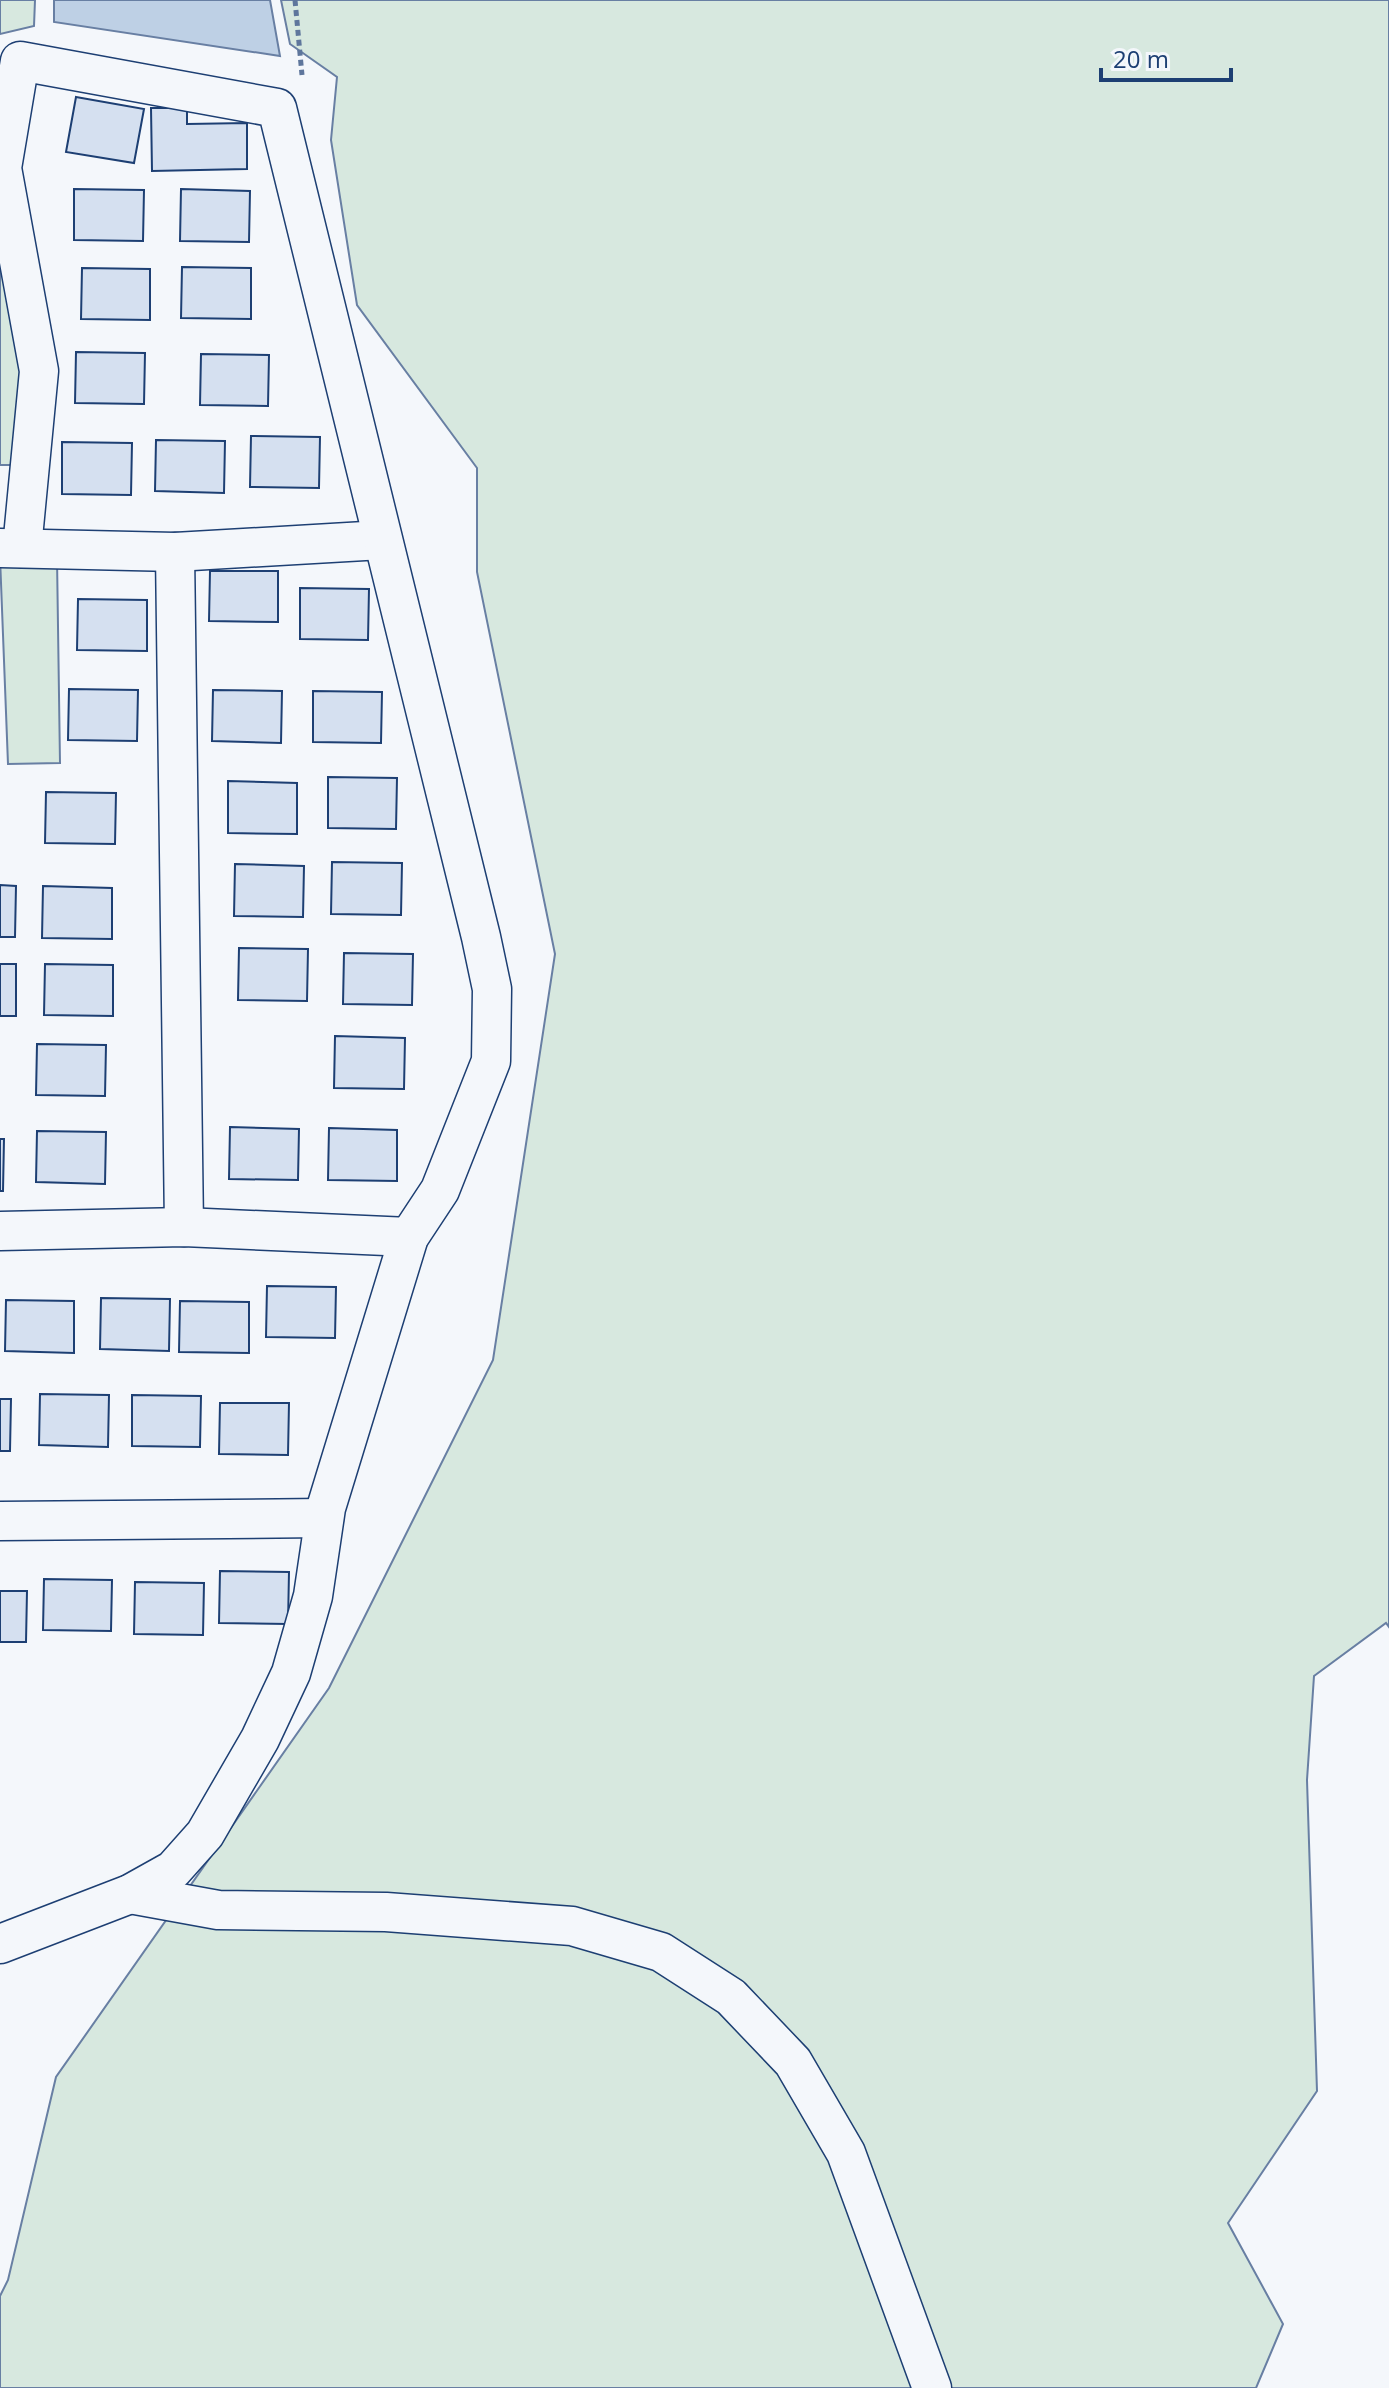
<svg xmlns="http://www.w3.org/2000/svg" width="1389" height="2388" viewBox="0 0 1389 2388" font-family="'Open Sans',sans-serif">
	<rect width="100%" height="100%" fill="#f4f7fb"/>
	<!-- green -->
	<g fill="#d7e8df" stroke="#687fa3" stroke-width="2">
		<polygon points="0,0 35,0 34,26 0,34"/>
		<polygon points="281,0 1389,0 1389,1627 1386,1623 1314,1676 1307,1780 1317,2091 1228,2223 1283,2324 1256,2388 0,2388 0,2296 8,2280 56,2077 329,1688 493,1360 555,954 477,572 477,468 357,305 331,140 337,77 290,44"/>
		<polygon points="0,262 26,378 12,465 0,465"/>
		<polygon points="0,557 57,558 60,763 8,764"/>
	</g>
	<!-- water -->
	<polygon fill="#bed0e5" stroke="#687fa3" stroke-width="2" points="54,0 270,0 280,56 54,22"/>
	<!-- building -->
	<g fill="#d5e0f0" stroke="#1d3f73" stroke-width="2">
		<polygon points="76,97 144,109 134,163 66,152"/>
		<polygon points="151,108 187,108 187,124 247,123 247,169 152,171"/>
		<polygon points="74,189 144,190 143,241 74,240"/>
		<polygon points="181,189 250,191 249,242 180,241"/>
		<polygon points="182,267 251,268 251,319 181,318"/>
		<polygon points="82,268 150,269 150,320 81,319"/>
		<polygon points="76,352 145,353 144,404 75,403"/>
		<polygon points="201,354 269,355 268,406 200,405"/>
		<polygon points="251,436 320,437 319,488 250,487"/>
		<polygon points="156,440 225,441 224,493 155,491"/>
		<polygon points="62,442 132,443 131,495 62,494"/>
		<polygon points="210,571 278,571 278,622 209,621"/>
		<polygon points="300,588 369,589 368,640 300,639"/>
		<polygon points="78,599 147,600 147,651 77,650"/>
		<polygon points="69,689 138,690 137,741 68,740"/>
		<polygon points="213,690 282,691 281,743 212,741"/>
		<polygon points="313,691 382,692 381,743 313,742"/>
		<polygon points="328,777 397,778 396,829 328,828"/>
		<polygon points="228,781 297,783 297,834 228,833"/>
		<polygon points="46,792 116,793 115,844 45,843"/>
		<polygon points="332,862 402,863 401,915 331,914"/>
		<polygon points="235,864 304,866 303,917 234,916"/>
		<polygon points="0,885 16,886 15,937 0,937"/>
		<polygon points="43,886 112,888 112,939 42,938"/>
		<polygon points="239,948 308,949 307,1001 238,1000"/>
		<polygon points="344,953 413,954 412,1005 343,1004"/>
		<rect x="0" y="964" width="16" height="52"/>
		<polygon points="45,964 113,965 113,1016 44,1015"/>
		<polygon points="335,1036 405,1038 404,1089 334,1088"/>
		<polygon points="37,1044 106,1045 105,1096 36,1095"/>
		<polygon points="230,1127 299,1129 298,1180 229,1179"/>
		<polygon points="329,1128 397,1130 397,1181 328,1180"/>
		<polygon points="37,1131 106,1132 105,1184 36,1182"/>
		<polygon points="0,1139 4,1139 3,1191 0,1191"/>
		<polygon points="267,1286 336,1287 335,1338 266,1337"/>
		<polygon points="101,1298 170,1299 169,1351 100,1349"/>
		<polygon points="6,1300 74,1301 74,1353 5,1351"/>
		<polygon points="180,1301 249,1302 249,1353 179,1352"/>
		<polygon points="40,1394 109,1395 108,1447 39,1445"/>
		<polygon points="132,1395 201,1396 200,1447 132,1446"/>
		<polygon points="0,1399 11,1399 10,1451 0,1451"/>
		<polygon points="220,1403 289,1403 288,1455 219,1454"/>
		<polygon points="220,1571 289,1572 288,1624 219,1623"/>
		<polygon points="44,1579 112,1580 111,1631 43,1630"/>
		<polygon points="135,1582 204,1583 203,1635 134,1634"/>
		<polygon points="0,1591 27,1591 26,1642 0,1642"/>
	</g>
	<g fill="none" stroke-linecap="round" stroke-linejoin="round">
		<defs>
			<g id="street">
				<polyline points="0,548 175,552 382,540"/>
				<polyline points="175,552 184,1227"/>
				<polyline points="0,1231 184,1227 409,1237"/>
				<polyline points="0,1521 324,1518"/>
				<polyline points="130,1894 218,1910 386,1912 572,1926 661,1952 731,1997 793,2062 846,2153 932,2388"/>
				<polyline points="0,1944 130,1894 173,1870 205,1834 260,1739 291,1673 313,1596 326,1508 409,1237 440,1190 491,1061 492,989 481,937 277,108 20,61 2,168 39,371 22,548"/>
			</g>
		</defs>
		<!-- street casing -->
		<use href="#street" stroke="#1d3f73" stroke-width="41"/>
		<!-- path -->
		<polyline stroke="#5e769c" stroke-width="5" stroke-dasharray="6 4" stroke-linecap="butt" points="295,0 302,75"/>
		<!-- street -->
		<use href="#street" stroke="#f4f7fb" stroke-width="38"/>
	</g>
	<!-- scale -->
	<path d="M1101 68v12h130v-12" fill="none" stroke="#1d3f73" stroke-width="4"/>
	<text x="1113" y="68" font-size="24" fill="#1d3f73" stroke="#f4f7fb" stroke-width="6" paint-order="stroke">20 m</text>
</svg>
